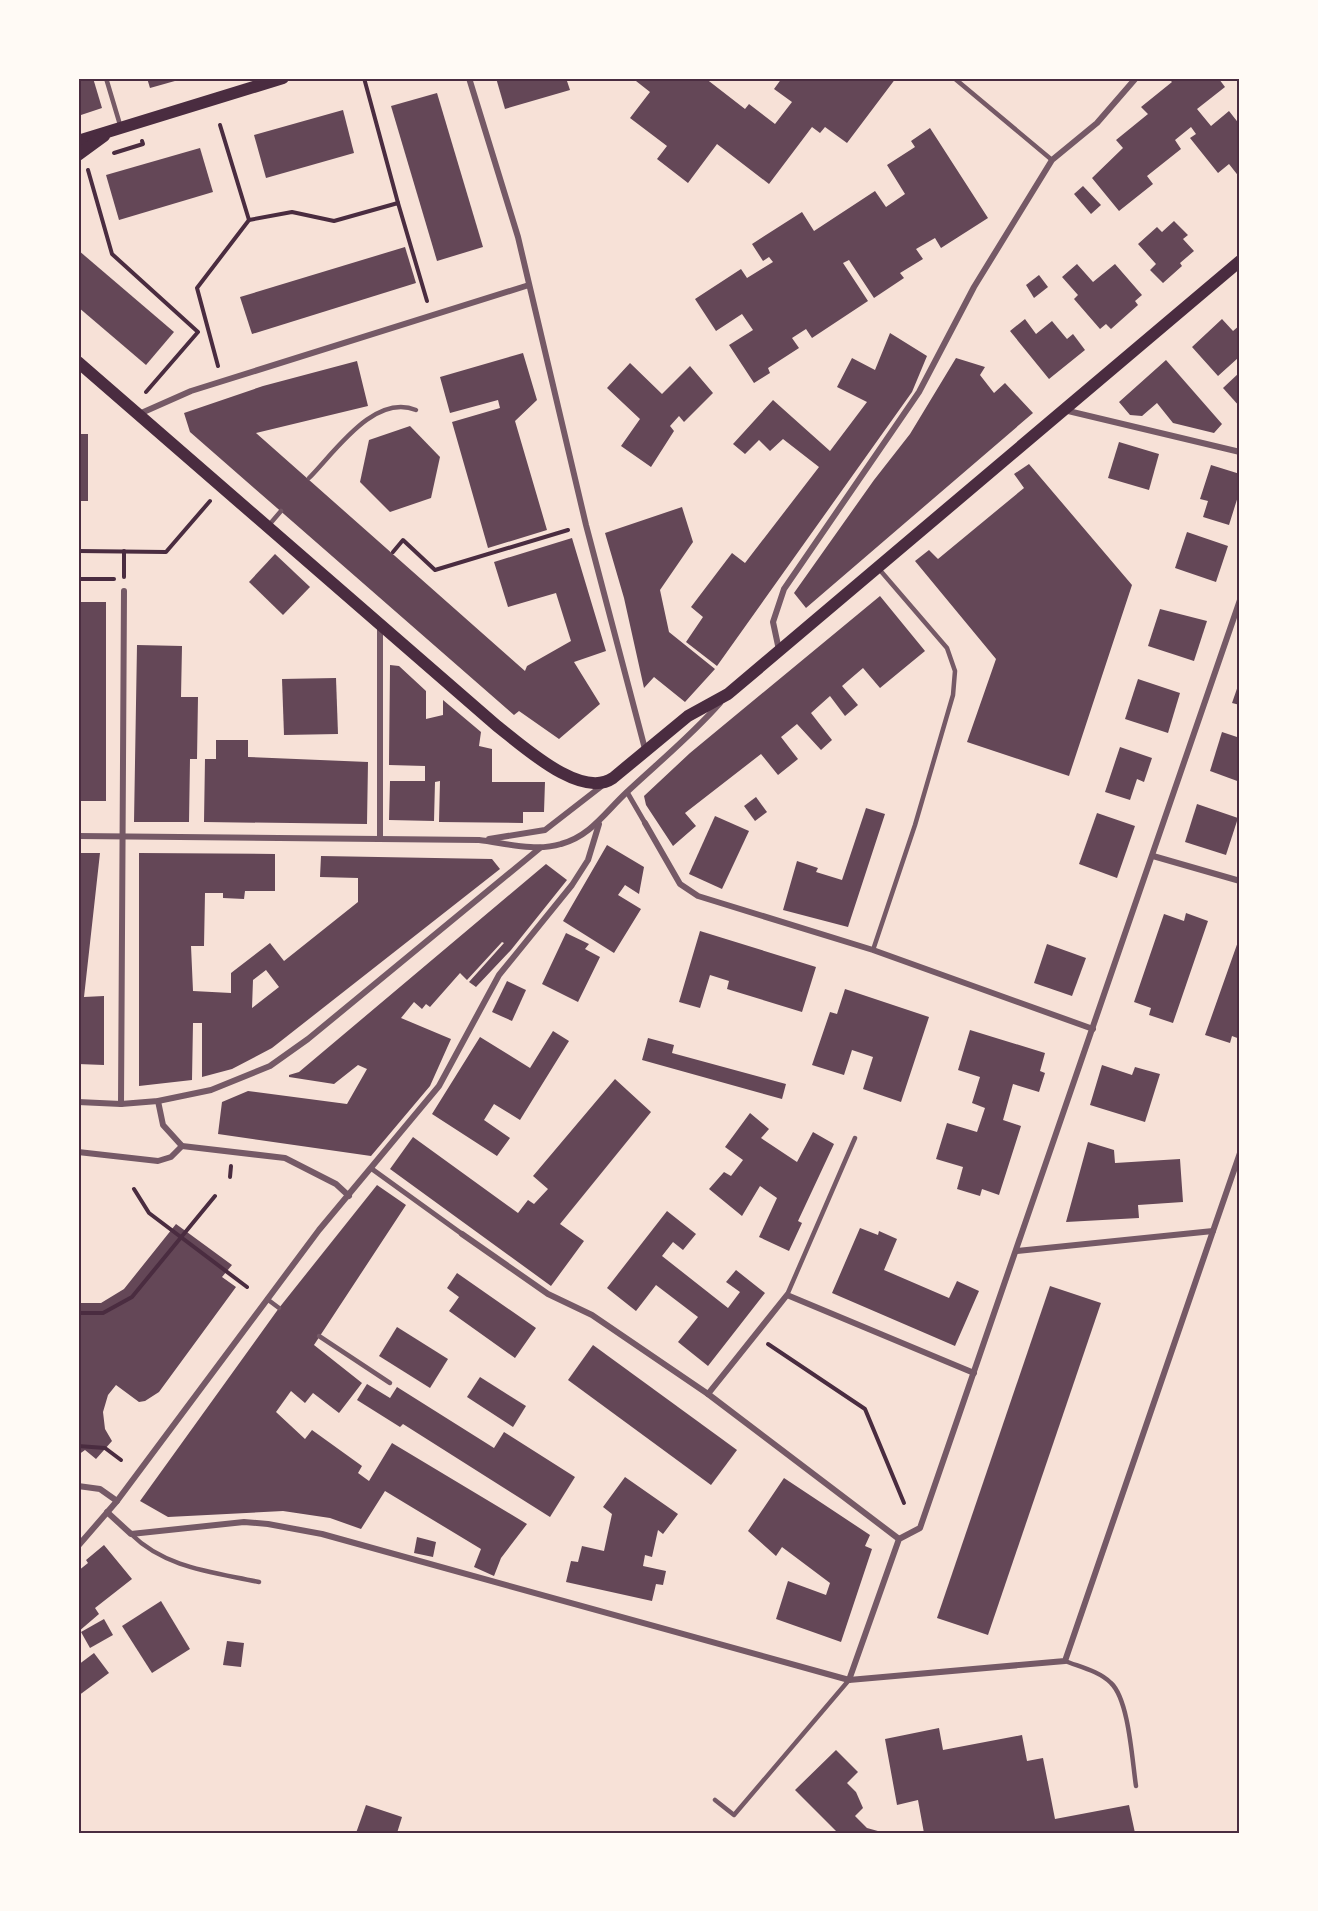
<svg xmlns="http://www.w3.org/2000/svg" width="1318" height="1911" viewBox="0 0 1318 1911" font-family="Signika,sans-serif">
	<rect width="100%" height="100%" fill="#f7e1d7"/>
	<!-- building -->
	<g fill="#644757" fill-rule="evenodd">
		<polygon points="78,78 93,78 102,108 78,116"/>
		<polygon points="147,78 182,78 182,79 150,88"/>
		<polygon points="496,78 566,78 570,90 505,109"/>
		<polygon points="638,78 705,78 745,109 749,104 775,124 792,102 774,89 782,78 896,78 847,143 825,127 820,133 812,127 769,184 717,144 688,183 657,159 667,146 630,118 650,92 636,81"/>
		<polygon points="1168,78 1221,78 1219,79 1225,87 1197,109 1211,126 1229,111 1240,125 1240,178 1229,164 1218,173 1190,138 1196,134 1191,127 1175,140 1181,149 1147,176 1153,184 1119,211 1092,178 1123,148 1116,140 1148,114 1141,107 1172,82"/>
		<polygon points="437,93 483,247 437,261 391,106"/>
		<polygon points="343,110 354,153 266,178 254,135"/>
		<polygon points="930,128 988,218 941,248 935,238 916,249 923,259 900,273 904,278 874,298 849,260 843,263 868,301 812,338 806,329 792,338 799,348 768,368 770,373 754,383 729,345 753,330 742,314 716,331 695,299 741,269 747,278 773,262 769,257 763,261 752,244 802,212 814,231 875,191 886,207 905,194 887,165 915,147 911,141"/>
		<polygon points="200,148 213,192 119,220 106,175"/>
		<polygon points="1083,186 1101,205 1091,214 1074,194"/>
		<polygon points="1174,221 1188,235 1183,239 1194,251 1180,263 1182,266 1163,283 1150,270 1156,264 1138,244 1157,227 1162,232"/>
		<polygon points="405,247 416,283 252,334 240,297"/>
		<polygon points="78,250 174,332 146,365 78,307"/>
		<polygon points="1077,264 1093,282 1115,264 1142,295 1135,301 1138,305 1111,329 1106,324 1100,329 1074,299 1078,295 1062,277"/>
		<polygon points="1039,275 1048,287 1034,298 1026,285"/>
		<polygon points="1025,319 1036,334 1052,321 1067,339 1073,334 1085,350 1049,379 1010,331"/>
		<polygon points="1222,319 1233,331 1240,325 1240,360 1238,358 1218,376 1192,347"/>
		<polygon points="890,333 927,356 912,392 717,666 686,642 703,617 691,607 732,553 745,563 819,467 783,439 770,451 759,440 745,454 733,444 773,400 830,451 867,402 837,387 852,358 875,370"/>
		<polygon points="523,353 537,400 515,421 547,530 488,548 452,422 500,408 498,400 450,413 440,377"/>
		<polygon points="956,358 985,367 980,375 994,393 1005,383 1033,413 806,608 794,593 874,480 910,434"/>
		<polygon points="1166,360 1222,424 1214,433 1173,423 1157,403 1142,416 1130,415 1119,402"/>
		<polygon points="357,361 368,406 256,433 525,671 527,666 571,641 556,593 508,607 494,562 572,538 606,651 574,662 600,704 559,739 519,711 514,715 190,432 184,413 263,386"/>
		<polygon points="630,363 662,394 690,366 713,393 684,422 679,416 670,426 674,431 651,467 621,446 640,419 607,388"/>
		<polygon points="1240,372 1240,407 1223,388"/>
		<polygon points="410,426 440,457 431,498 390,512 360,482 369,440"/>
		<rect x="78" y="434" width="10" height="67"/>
		<polygon points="1119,442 1159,454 1149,490 1108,478"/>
		<polygon points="1029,464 1132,585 1069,776 967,742 996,659 915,561 929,550 938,559 1024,488 1014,474"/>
		<polygon points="1211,465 1240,474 1240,490 1229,525 1203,517 1208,501 1200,499"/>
		<polygon points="682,507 693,542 660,590 669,632 715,669 685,702 654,677 644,688 624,598 605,533"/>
		<polygon points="1187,532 1228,546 1216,582 1175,568"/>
		<polygon points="275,554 310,587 283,615 249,582"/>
		<polygon points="880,596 925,651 880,688 863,668 842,686 858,705 845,716 830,696 811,713 832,740 821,750 797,724 781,737 798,759 778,775 761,754 685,813 696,826 673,846 646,805 644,796 690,753"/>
		<rect x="78" y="602" width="28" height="199"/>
		<polygon points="1160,609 1207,621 1194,661 1148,646"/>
		<polygon points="137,645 182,646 181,697 198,697 197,759 190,759 189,822 134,822"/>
		<polygon points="390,665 399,666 426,691 426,719 443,715 443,700 481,732 479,746 492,749 492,782 545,782 544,812 523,812 523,823 439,822 440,781 435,782 434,821 389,820 390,781 425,781 425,766 389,765"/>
		<polygon points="336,678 338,734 284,735 282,679"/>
		<polygon points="1138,679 1180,693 1168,733 1125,719"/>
		<polygon points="1240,680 1240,705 1232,703"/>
		<polygon points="1222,732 1240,738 1240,782 1210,771"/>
		<polygon points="216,740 248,740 248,757 368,762 367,824 204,822 205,759 216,759"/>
		<polygon points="1120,747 1152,758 1144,782 1137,779 1130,800 1105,792"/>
		<polygon points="756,797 767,812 755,821 744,806"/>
		<polygon points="1197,804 1238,818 1226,855 1185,842"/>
		<polygon points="866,808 885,814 848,927 783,910 797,861 818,868 816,872 842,880"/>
		<polygon points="1097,813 1135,826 1117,878 1079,864"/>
		<polygon points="715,816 749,831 722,889 689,874"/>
		<polygon points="607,845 644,867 639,894 625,885 618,895 641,909 614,953 563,921"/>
		<polygon points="78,853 100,853 84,997 104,996 104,1065 78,1064"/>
		<path d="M139,853L275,854V891H245L244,899L223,898V893H205L204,946H191L193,991L231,993V973L270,943L284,961L358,902V878L320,877L321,856L492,859L500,869L272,1048L232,1069L202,1077V1023H193L192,1080L139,1086ZM266,970L279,987L252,1008L253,980Z"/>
		<polygon points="546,864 567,880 511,950 476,987 469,982 504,943 502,942 467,980 460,973 430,1007 426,1004 422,1009 414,1002 401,1018 451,1039 430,1086 371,1156 218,1134 222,1102 248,1091 347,1104 367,1069 358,1065 334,1084 289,1077 289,1075 299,1072"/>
		<polygon points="1186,913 1208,921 1173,1023 1149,1015 1151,1008 1134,1002 1164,914 1184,921"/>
		<polygon points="700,931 816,967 802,1012 727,989 729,981 710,975 700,1008 679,1002"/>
		<polygon points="566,933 589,944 585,949 600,957 578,1002 542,984"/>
		<polygon points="1240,936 1240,1039 1232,1036 1230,1043 1205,1035"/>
		<polygon points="1047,944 1086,958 1072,996 1034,983"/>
		<polygon points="507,981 526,990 512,1021 492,1012"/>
		<polygon points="845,989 929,1017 901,1102 863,1089 873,1057 852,1050 844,1075 812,1065 830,1012 837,1014"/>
		<polygon points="970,1030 1045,1053 1040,1071 1045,1073 1039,1092 1013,1084 1003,1120 1021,1126 999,1195 982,1189 980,1196 957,1189 963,1167 936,1159 947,1123 977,1132 985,1108 972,1103 980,1077 958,1070"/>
		<polygon points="553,1031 569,1041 520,1120 494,1104 484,1120 510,1138 497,1156 432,1114 480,1037 530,1068"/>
		<polygon points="648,1038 674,1045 672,1053 786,1084 782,1099 642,1060"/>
		<polygon points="1102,1065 1132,1075 1135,1067 1160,1074 1145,1122 1090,1105"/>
		<polygon points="615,1079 651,1112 560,1224 584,1241 551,1286 390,1169 413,1137 518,1213 528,1200 534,1204 548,1189 533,1176"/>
		<polygon points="750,1113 769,1129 761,1138 797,1162 813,1132 834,1144 798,1221 802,1223 789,1251 759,1237 777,1198 760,1186 742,1216 709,1189 724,1172 731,1176 743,1160 725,1147"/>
		<polygon points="1088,1142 1114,1150 1115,1163 1180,1159 1183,1202 1138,1205 1139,1218 1066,1222"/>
		<polygon points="377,1185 406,1205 314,1345 362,1383 339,1413 313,1393 305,1403 291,1391 276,1412 305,1439 312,1430 362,1466 358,1473 369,1481 392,1443 527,1524 501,1558 494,1576 474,1567 481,1549 385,1491 361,1529 330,1518 283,1511 168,1517 140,1501 279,1308"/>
		<polygon points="667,1211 696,1234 683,1250 673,1242 662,1256 728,1308 740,1292 726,1282 736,1270 765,1293 708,1366 678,1342 698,1317 656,1285 636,1311 607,1288"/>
		<polygon points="176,1224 232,1265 222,1277 236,1287 159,1392 145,1401 139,1402 116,1385 108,1395 103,1412 105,1429 112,1441 96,1459 85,1450 78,1455 78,1303 101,1303 124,1289"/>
		<polygon points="860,1228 878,1235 879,1231 897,1239 884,1270 949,1298 957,1281 979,1291 955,1346 832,1293"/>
		<polygon points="457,1273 536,1328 515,1358 449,1311 459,1297 447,1288"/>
		<polygon points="1050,1286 1101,1303 988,1635 937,1618"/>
		<polygon points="397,1327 448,1359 430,1388 379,1356"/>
		<polygon points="593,1345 737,1450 711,1485 568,1380"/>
		<polygon points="480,1377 526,1406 513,1427 467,1397"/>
		<polygon points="367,1384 390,1398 397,1387 494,1448 504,1432 575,1477 550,1517 403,1424 400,1427 357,1400"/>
		<polygon points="625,1477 678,1514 663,1534 658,1530 652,1557 645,1555 643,1566 666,1571 663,1585 656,1584 652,1601 566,1582 571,1561 578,1562 582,1546 604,1551 612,1514 603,1507"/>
		<polygon points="784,1478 870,1535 865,1546 872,1549 841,1642 776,1619 788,1581 826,1595 830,1583 782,1547 776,1556 748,1531"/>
		<polygon points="417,1537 436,1542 433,1557 414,1553"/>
		<polygon points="104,1545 132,1579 95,1608 99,1614 78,1632 78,1571 88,1563 86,1560"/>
		<polygon points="161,1601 190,1649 152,1673 122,1626"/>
		<polygon points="104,1619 113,1635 90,1648 81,1632"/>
		<polygon points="227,1641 244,1643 241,1667 223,1665"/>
		<polygon points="94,1653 109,1673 78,1696 78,1665"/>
		<polygon points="939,1728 943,1750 1022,1735 1027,1761 1043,1758 1055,1819 1129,1805 1135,1833 924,1833 918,1800 897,1805 885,1739"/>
		<polygon points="836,1750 858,1772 847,1783 856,1792 863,1808 855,1816 867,1828 885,1833 838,1833 795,1790"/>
		<polygon points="366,1805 402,1817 397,1833 356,1833"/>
	</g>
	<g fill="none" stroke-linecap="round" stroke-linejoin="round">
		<!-- path -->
		<g stroke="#4a2c40" stroke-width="4">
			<polyline points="364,78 398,203"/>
			<polyline points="220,125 249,220"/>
			<polyline points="114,153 143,144 142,141"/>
			<polyline points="88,170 112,254 198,332 146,392"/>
			<polyline points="218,366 197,288 249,220 292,212 334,221 398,203 427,301"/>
			<polyline points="78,551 166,552 210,501"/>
			<polyline points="124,551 124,577"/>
			<polyline points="393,552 403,540 435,570 568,530"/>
			<polyline points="78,579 114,579"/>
			<polyline points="230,1177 231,1166"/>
			<polyline points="134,1189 149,1213 247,1287"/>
			<polyline points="78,1313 103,1313 132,1297 215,1196"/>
			<polyline points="768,1344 865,1409 904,1503"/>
			<polyline points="78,1446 105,1448 121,1460"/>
		</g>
		<!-- service -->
		<g stroke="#755966" stroke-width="4.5">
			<polyline points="106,78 121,128"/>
			<polyline points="954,78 1052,160"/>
			<path d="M309,478C335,452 374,393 416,410"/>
			<polyline points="269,525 281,511"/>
			<polyline points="873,950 915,825 953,695 955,671 947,648 879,569"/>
			<polyline points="787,1295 855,1138"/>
			<polyline points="267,1299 279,1308"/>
			<polyline points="319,1336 390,1383"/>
			<path d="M131,1534C165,1568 213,1572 259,1582"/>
			<path d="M1065,1661C1080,1667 1099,1671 1111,1683C1129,1700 1132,1760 1136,1786"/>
			<polyline points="715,1800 734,1815 849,1680"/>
		</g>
		<!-- pedestrian -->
		<g stroke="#755966" stroke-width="5">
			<polyline points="627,792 645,823"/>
			<polyline points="372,1169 462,1234"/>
		</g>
		<!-- minor -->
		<g stroke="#755966" stroke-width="6">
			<polyline points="297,78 332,78"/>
			<polyline points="469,78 518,237 586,525 645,749"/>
			<polyline points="1064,410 1240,452"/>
			<polyline points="139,414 191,391 529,285"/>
			<polyline points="380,626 380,838"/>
			<polyline points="779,650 773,622 784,589 919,392 974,287 1052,160 1097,123 1136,78"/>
			<polyline points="645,823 680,884 698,896 873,950 1093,1029"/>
			<path d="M78,836L479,840C505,843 535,852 561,844C591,836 606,811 628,791C659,762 692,735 720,703"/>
			<polyline points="489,839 545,830 603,785"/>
			<polyline points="1153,856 1240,881"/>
			<polyline points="158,1101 163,1125 182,1146 285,1158 336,1184 349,1196"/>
			<polyline points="78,1102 121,1104 158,1101 211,1090 270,1066 308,1039 540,848"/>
			<polyline points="121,1104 124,591"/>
			<polyline points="78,1152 158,1161 171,1157 182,1146"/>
			<polyline points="462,1234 548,1294 592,1315 708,1394"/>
			<polyline points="1017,1251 1213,1231 1240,1153"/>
			<polyline points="78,1486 100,1489 117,1501"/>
			<polyline points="107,1512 131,1534 244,1522 268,1524 322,1534 849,1680 1065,1661 1213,1231"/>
			<polyline points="899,1539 708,1394 787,1295 974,1373"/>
			<polyline points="78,1546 117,1501 319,1230 439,1086 499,975 572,885 588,860 599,824"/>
			<polyline points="849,1680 899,1539 920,1528 1240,600"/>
		</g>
		<!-- secondary -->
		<g stroke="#4a2c40" stroke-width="12">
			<polyline points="78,141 283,78"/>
			<polyline points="78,155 104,136"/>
			<path d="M78,362L497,726C523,746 581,800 613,778L688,716L728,694L1240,261"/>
		</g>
	</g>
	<!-- border -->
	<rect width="1318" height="1911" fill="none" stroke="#fffaf5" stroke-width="159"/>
	<rect x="80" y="80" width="1158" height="1752" fill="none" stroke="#4a2c40" stroke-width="2"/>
</svg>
